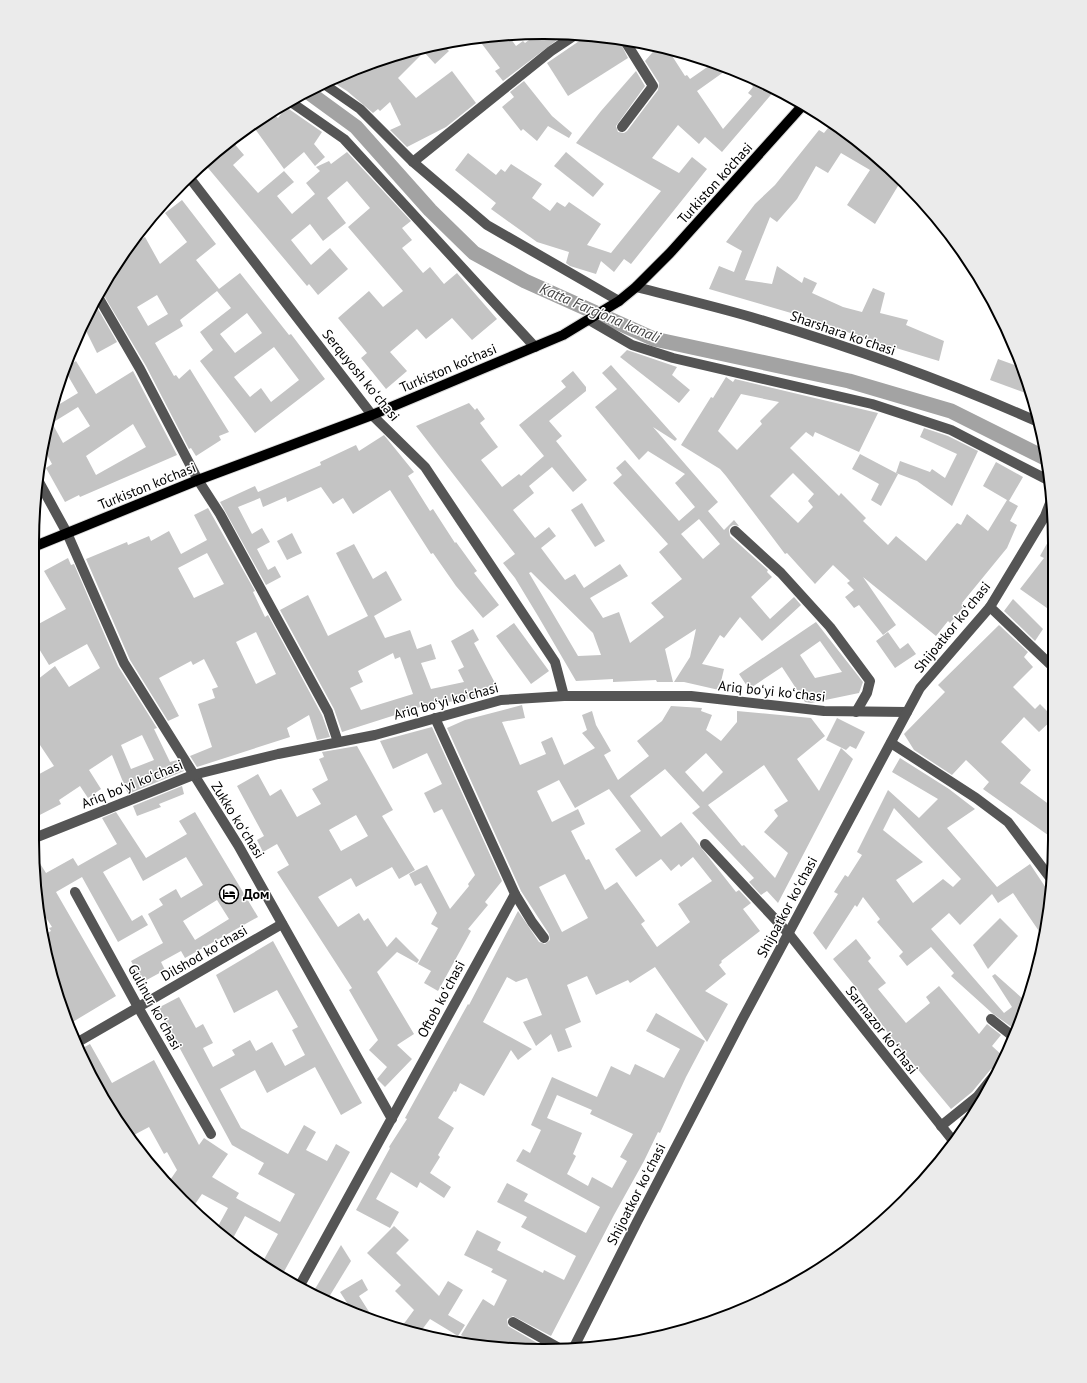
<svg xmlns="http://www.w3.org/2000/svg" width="1087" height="1383" viewBox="0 0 1087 1383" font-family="'PT Sans',sans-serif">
	<rect width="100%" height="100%" fill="#fff"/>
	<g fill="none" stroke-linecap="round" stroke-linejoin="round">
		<!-- canal -->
		<polyline stroke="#a3a3a3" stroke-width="15" points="308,92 356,127 430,210 474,253 525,281 654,339 849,381 951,411 1043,457"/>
	</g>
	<!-- building -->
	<g fill="#c4c4c4" fill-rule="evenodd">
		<polygon points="537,34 559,34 561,37 503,81 495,71 500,68 476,36 491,36 496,42 505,35 508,35 516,46 523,41 525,43"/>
		<polygon points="588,35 619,40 628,58 568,96 547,63"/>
		<polygon points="442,44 449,51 435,64 424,52 398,78 416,98 452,71 476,103 446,127 407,147 390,130 401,125 390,102 380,111 378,109 373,113 347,91 331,81 367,64 373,70 386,57"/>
		<polygon points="658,46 667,48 685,76 687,75 690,79 713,63 728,69 697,91 723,129 752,96 748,93 753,87 745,75 776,89 722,152 705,137 699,144 678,125 652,158 679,173 692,157 707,169 631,264 624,259 614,272 601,261 596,274 570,266 566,263 569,252 537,242 491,209 496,203 455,170 468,153 496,175 501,169 505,172 511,164 542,184 532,198 550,211 557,202 565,207 569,202 601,224 587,245 611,253 661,191 576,143 601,111 636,71 645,86 616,126 618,132 624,133 627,131 658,90 659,83 645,61"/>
		<polygon points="524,81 552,116 572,133 569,138 548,126 537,141 523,129 521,131 502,107 514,97 510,92"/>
		<polygon points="286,107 322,132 314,144 325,157 315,166 304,152 284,169 253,126 271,112 278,118"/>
		<polygon points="832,123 855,138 859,142 857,145 873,155 901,181 875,224 847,205 870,170 841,153 828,173 816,166 797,199 777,222 770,217 745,280 772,284 777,266 802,283 804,277 817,283 812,293 843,307 862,312 873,288 885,293 880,313 908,320 906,325 944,341 939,361 896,348 895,350 815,320 709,289 719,266 734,272 742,251 726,242 755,204 775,185 819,130 824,133"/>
		<polygon points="232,141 244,155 233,165 258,193 284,171 294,182 277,196 292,214 315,194 306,183 320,171 316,167 329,161 331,164 347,152 411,221 402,228 412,240 402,248 423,273 430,267 444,284 457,273 497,319 472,340 452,318 426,339 417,329 390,352 407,371 386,389 361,358 367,353 338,318 369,291 383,307 403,291 348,227 370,208 347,181 327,198 346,223 323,241 310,224 291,240 311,265 330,248 348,269 318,295 309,284 307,286 203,162"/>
		<polygon points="566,152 604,184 593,197 554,166"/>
		<path d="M182,200L216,244L196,260L219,289L240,273L289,335L291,334L325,379L255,433L200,361L213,350L200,332L231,308L217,291L180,320L183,326L155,343L174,376L176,375L179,379L190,369L229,432L219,436L221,440L196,456L191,448L189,449L146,366L100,289L128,247L145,237L160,264L187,242L165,213ZM157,295L168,314L148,326L137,307ZM247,313L262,333L235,353L220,334ZM274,347L299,380L271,402L261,388L250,397L234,377Z"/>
		<polygon points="94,302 117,342 97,353 84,327"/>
		<polygon points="627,350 677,367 672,375 690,390 679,403 620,357"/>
		<polygon points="998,359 1023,368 1028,379 1031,395 990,380"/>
		<path d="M76,361L96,394L133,371L177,455L80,497L79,495L65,502L46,468L52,464L45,451L53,408L78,393L64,369ZM78,407L90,426L63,443L52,423ZM133,424L146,447L96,475L86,456Z"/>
		<path d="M611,365L677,439L675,441L653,427L718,502L708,511L724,530L734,520L739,526L733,525L730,527L729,530L730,536L768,570L767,572L772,577L751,597L770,619L794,597L801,605L762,641L740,617L724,638L720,635L702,664L724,669L719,690L684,682H674L690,657L696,629L665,649L673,682H657L656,680L613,682V679L576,681L538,616L515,578L503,563L515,554L416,426L469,403L475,410L477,408L485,419L480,423L498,447L481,460L502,487L519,474L521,476L544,456L519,425L566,387L561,381L573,371L586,387V391L549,421L562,436L556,441L587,480L573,492L552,467L529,486L534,493L513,510L535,538L549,527L556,536L541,548L565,580L575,574L584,588L620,564L628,576L590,598L603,618L619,612L630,643L664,617L651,603L682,579L659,552L668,544L613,483L622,475L616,468L625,460L679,521L695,507L675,483L685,474L648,451L639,460L595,407L617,389L602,373ZM699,519L720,544L703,559L681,534ZM531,572L593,633L601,655L578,656L529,573Z"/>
		<path d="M726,377L733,382L735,379L878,413L859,452L815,432L813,437L806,432L790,448L839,496L841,493L866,518L863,521L888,545L896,536L926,561L957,523L961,525L967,514L988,531L1007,500L983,486L996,462L1023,477L1009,501L1018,506L1010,521L1017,525L1007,548L962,603L965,605L950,623L948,621L936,636L863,577L896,625L883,635L859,605L854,608L845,597L854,590L847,583L850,581L833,565L815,584L787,553L785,554L726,476L720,469L681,445L711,397L713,398ZM741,394L779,402L760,421L762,424L737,450L718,431ZM793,473L814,494L808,501L813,507L798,523L770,496Z"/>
		<polygon points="924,428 948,436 978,451 952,506 917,481 896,473 900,461 930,472 932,469 945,478 957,454 920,437"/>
		<polygon points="384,435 414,472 408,476 430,511 433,509 455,543 456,542 477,571 474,573 499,605 483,618 456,586 433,553 431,554 390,490 353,514 343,498 333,504 321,487 287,502 286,497 263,507 260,498 238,507 252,534 262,528 270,542 257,549 268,570 275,566 281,577 266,585 220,502 255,486 258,492 321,465 320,462 356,445 359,451"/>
		<polygon points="860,454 898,474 881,506 871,500 879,484 852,469"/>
		<polygon points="582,503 605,541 595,547 571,510"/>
		<path d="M208,508L255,591L253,592L265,617L268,615L322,715L330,737L317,740L309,715L287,728L290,737L197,767L190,756L212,747L198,704L215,698L212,689L218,687L204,659L193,665L191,661L159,678L179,716L168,721L130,660L86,559L127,542L128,545L149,536L151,541L169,531L181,554L207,540L194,515ZM207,553L224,584L194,598L178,568ZM256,632L276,674L256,684L236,642Z"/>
		<polygon points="1054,531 1054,613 1020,589 1044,558 1040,556"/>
		<polygon points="292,533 302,553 287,560 277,541"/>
		<path d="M354,544L373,579L386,571L402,600L374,616L385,638L410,630L417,649L431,644L436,659L421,663L431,689L464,682L458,670L464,667L451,641L473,629L479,640L474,643L496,685L472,698L436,704V702L342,732L334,709L280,610L308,595L328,636L368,616L336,553ZM393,653L395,659L400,657L413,694L361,710L350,688L363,682L358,671Z"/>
		<path d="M68,558L71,565L74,564L118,666L157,728L154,729L170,762L177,760L184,771L128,794L112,755L89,770L101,789L88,798L80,786L59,800L61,804L32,819V778L54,766L32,733V726L38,722L32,715L33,683L55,666L69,687L100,668L87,644L49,665L33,639V627L66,609L44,571ZM142,735L154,760L131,769L121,745Z"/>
		<polygon points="1013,599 1043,629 1035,641 1004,611"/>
		<path d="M816,622L863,682L859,693L811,703L805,702L782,667L749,689L739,674ZM820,641L842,672L815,678L800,655Z"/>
		<polygon points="514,623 549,671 531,684 496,636"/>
		<polygon points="999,625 1028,652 1024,657 1033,667 1013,687 1035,709 1040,704 1054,718 1039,732 1024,717 1001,742 1031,770 1020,783 1054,808 1049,816 1055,821 1055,840 983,789 989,782 966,760 952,775 914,750 904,734 945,692 938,685"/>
		<polygon points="888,632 900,649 908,643 916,654 895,668 876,641"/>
		<path d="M522,705L525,718L502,722L520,765L546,754L541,742L552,737L564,765L595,748L582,733L587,730L582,715L592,711L596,725L611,751L604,755L618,780L649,756L637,741L662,721L671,706L702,708L701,711L712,715L706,730L721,741L737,722V711L811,718L825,736L797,759L819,791L841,748L853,759L778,903L767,891L761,895L749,882L754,878L692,813L700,807L665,769L630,796L661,837L681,822L736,892L739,890L751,903L743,909L760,931L721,961L722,962L719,965L726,974L705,991L728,1004L707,1042L655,967L630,983L628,980L596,995L587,976L567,985L581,1022L565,1029L572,1047L558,1052L551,1034L536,1046L523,1022L542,1015L527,978L516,982L507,977L483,1022L532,1049L518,1060L511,1050L484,1096L460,1083L456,1092L454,1091L438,1118L454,1128L438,1155L440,1157L430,1173L451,1187L444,1198L420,1182L417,1188L391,1172L376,1199L399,1212L390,1228L356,1210L390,1148L389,1147L407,1119L405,1118L468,1004L469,1005L518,911L539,942L545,944L550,940L549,934L521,891L447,728L465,720ZM706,753L723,772L703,792L685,772ZM764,765L788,801L774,810L778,816L764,832L788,853L775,878L744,845L742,846L708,805ZM559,780L575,808L609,789L641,831L615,849L636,877L661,859L671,871L679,864L681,867L693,857L712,881L678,904L690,922L657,947L641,924L645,921L617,882L605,890L589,859L586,860L571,831L585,824L578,809L552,822L537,791ZM565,874L588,918L562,932L539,887Z"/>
		<polygon points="837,718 865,732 856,749 850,746 846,750 826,740"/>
		<polygon points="432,727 502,881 485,902 488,905 468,929 471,931 438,991 424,983 431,971 418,964 438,928 431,924 437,913 421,883 415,886 409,874 427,865 450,909 469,886 468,884 475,875 442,809 434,813 424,793 442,784 427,753 393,769 380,741"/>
		<path d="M357,746L393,810L382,816L415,870L399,879L392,867L356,887L351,878L318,897L338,927L359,913L364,921L368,918L387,947L396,937L419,960L417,963L397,952L377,972L414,1034L397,1045L412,1059L385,1087L377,1079L387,1067L369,1050L378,1040L349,990L352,988L277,872L289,865L277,844L263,852L257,840L264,836L237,786L258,774L270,796L281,789L297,817L321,804L312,789L328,780L319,759L324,757L322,752ZM356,815L368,836L341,851L329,830Z"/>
		<path d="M900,758L949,789L975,809L947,828L997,887L1030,864L1050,894L1045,940L1013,893L998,903L992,894L960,925L949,913L931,929L1004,1013L1012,1007L992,976L995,974L1023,999L1028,995L1017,1031L992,1013L951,976L954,973L931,947L907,966L899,956L903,952L877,922L880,919L863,897L857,907L855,905L826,950L813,933L838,894L834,892L845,875L848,877L862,855L857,852L888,790L919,818L938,799L892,772ZM894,808L961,879L953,887L943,879L913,903L896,880L923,862L883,830Z"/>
		<polygon points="182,786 184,794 159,804 161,807 137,816 133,806"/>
		<path d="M116,812L146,858L187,834L179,821L195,812L258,917L185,958L181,951L161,962L165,970L143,982L131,961L163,943L148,914L163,905L159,899L176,889L181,898L203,885L186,857L143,881L130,857L103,872L132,921L142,915L148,925L118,942L82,877L56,892L116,996L71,1023L49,972L45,934L51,931L49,928L52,927L41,910L34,854L46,873L73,858L78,866L117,844L102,818ZM217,900L229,919L195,940L183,921Z"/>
		<polygon points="1000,918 1018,936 988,969 973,945"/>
		<polygon points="856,939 871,958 868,961 886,983 878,989 906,1023 930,1003 926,997 939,986 979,1034 987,1024 1001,1035 992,1046 1004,1057 999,1067 991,1069 972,1092 951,1109 890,1036 858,990 833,959"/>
		<polygon points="273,941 362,1103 341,1115 315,1067 267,1093 255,1070 220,1089 241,1128 288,1154 304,1125 316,1132 306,1150 327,1161 336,1144 350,1152 281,1277 262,1263 278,1234 245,1216 232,1240 217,1228 228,1208 202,1194 193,1207 179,1197 168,1183 177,1170 167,1152 164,1154 149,1127 132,1136 101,1095 81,1049 90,1044 112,1083 154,1060 199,1145 204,1138 228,1154 212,1177 239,1193 236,1198 280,1222 295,1194 258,1174 264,1163 232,1145 158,1008 179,997 196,1028 203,1024 213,1043 203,1048 213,1067 235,1055 232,1050 250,1040 256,1051 272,1042 285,1066 305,1055 292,1030 298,1027 277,990 234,1013 216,975"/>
		<path d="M656,1013L705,1041L686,1077L660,1133L658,1132L644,1161L614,1215L551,1336L513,1316L507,1319L508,1326L544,1347L542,1351L471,1341L461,1335L483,1299L494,1306L507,1280L491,1272L493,1269L464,1255L477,1230L501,1242L497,1250L543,1273L544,1270L564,1280L576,1256L521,1227L527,1217L497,1202L507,1183L528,1194L524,1201L586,1233L600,1207L516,1161L523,1149L530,1153L541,1130L531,1125L552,1077L597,1097L611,1066L630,1075L635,1064L664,1078L680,1049L646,1031ZM557,1095L592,1110L590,1114L633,1134L620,1157L627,1161L612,1188L592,1177L588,1186L567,1174L576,1156L573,1154L582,1133L547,1118Z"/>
		<polygon points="980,1103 969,1124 966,1127 960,1119"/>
		<polygon points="394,1226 409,1240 396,1253 439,1296 448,1281 463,1290 448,1315 465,1325 458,1336 430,1319 418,1335 400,1329 414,1310 395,1291 401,1285 367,1253"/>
		<polygon points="341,1245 351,1261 329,1297 315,1289"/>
		<polygon points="362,1279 368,1290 359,1296 373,1318 351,1309 340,1292"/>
	</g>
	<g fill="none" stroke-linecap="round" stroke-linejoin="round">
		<defs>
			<polyline id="major" points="33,547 198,480 372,415 563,335 619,301 636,287 670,253 803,105"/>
		</defs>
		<!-- major casing -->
		<use href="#major" stroke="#dbdbdb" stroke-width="12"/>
		<!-- minor -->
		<g stroke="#555" stroke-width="10">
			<polyline points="578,33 551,51 413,162 487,225 619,301"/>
			<polyline points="324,84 360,109 413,162"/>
			<polyline points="288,100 344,139 535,347"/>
			<polyline points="622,127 653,86 625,41"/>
			<polyline points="189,177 372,415 425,467 555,662 564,696"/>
			<path d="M636,287C675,297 713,306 751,317C848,346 944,380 1036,421"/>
			<polyline points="97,295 140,369 198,480 220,514 328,712 338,742"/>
			<polyline points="589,320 632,345 673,358 872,404 951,430 1048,480"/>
			<polyline points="39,482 67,533 124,663 238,845 392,1119"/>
			<polyline points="735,531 781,573 830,627 870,681 867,693 856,712"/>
			<polyline points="990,607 1054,668"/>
			<polyline points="891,743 976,798 1008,822 1051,879"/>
			<polyline points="32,839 193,775 278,754 375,735 501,700 564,696 691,696 824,711 907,712"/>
			<polyline points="705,844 789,934 954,1142"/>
			<polyline points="75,892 138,1007 211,1134"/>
			<polyline points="515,894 532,922 544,938"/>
			<polyline points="991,1019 1015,1038"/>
			<polyline points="78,1042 282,924"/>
			<polyline points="941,1126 977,1097 996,1073"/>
			<polyline points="299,1287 515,894 435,718"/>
			<polyline points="513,1322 561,1349"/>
			<polyline points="574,1347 637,1222 743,1018 920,688 990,607 1045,516 1052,498"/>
		</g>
		<!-- major -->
		<use href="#major" stroke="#000" stroke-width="10"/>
	</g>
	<!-- icons -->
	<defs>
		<symbol id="hotel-ring" viewBox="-11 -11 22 22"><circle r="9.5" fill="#fff" stroke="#000" stroke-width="1.5"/><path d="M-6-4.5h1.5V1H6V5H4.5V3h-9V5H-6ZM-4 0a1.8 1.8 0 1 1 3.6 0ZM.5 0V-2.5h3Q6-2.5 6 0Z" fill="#000"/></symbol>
	</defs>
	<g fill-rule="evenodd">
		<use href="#hotel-ring" x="218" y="883" width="22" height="22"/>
	</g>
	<g text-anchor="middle" stroke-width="3" stroke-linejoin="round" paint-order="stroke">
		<!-- street labels -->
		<g font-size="14" fill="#000" stroke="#fff">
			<text transform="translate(715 183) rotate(-48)" y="5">Turkiston ko’chasi</text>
			<text transform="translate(843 333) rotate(19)" y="5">Sharshara koʻchasi</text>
			<text transform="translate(448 368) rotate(-23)" y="5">Turkiston ko’chasi</text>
			<text transform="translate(361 375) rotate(51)" y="5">Serquyosh koʻchasi</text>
			<text transform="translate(147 486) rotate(-22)" y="5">Turkiston ko’chasi</text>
			<text transform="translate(952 627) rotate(-51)" y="5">Shijoatkor koʻchasi</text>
			<text transform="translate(772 691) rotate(6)" y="5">Ariq boʻyi koʻchasi</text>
			<text transform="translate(446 701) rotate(-15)" y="5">Ariq boʻyi koʻchasi</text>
			<text transform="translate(132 784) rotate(-22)" y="5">Ariq boʻyi koʻchasi</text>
			<text transform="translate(238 820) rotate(58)" y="5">Zukko koʻchasi</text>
			<text transform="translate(787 907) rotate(-62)" y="5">Shijoatkor koʻchasi</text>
			<text transform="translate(204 953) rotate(-30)" y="5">Dilshod koʻchasi</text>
			<text transform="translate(441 999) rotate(-62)" y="5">Oftob koʻchasi</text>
			<text transform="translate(155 1007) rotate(61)" y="5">Gulinur koʻchasi</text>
			<text transform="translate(882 1030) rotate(52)" y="5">Sarmazor koʻchasi</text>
			<text transform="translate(636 1194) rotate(-63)" y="5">Shijoatkor koʻchasi</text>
		</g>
		<!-- poi labels -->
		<g font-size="14" font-weight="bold" fill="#000" stroke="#fff" text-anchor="start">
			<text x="243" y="899">Дом</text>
		</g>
		<!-- water labels -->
		<g font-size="15" font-style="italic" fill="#444" stroke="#fff">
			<text transform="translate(600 313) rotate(23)" y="5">Katta Farg'ona kanali</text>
		</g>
	</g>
	<!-- crop -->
	<path d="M0 0H1087V1383H0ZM543 39H544A504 504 0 0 1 1048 543V840A504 504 0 0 1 544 1344H543A504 504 0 0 1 39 840V543A504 504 0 0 1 543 39Z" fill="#ebebeb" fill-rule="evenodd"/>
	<path fill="none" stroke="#000" stroke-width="2" d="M543 39H544A504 504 0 0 1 1048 543V840A504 504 0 0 1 544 1344H543A504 504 0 0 1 39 840V543A504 504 0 0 1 543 39Z"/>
</svg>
